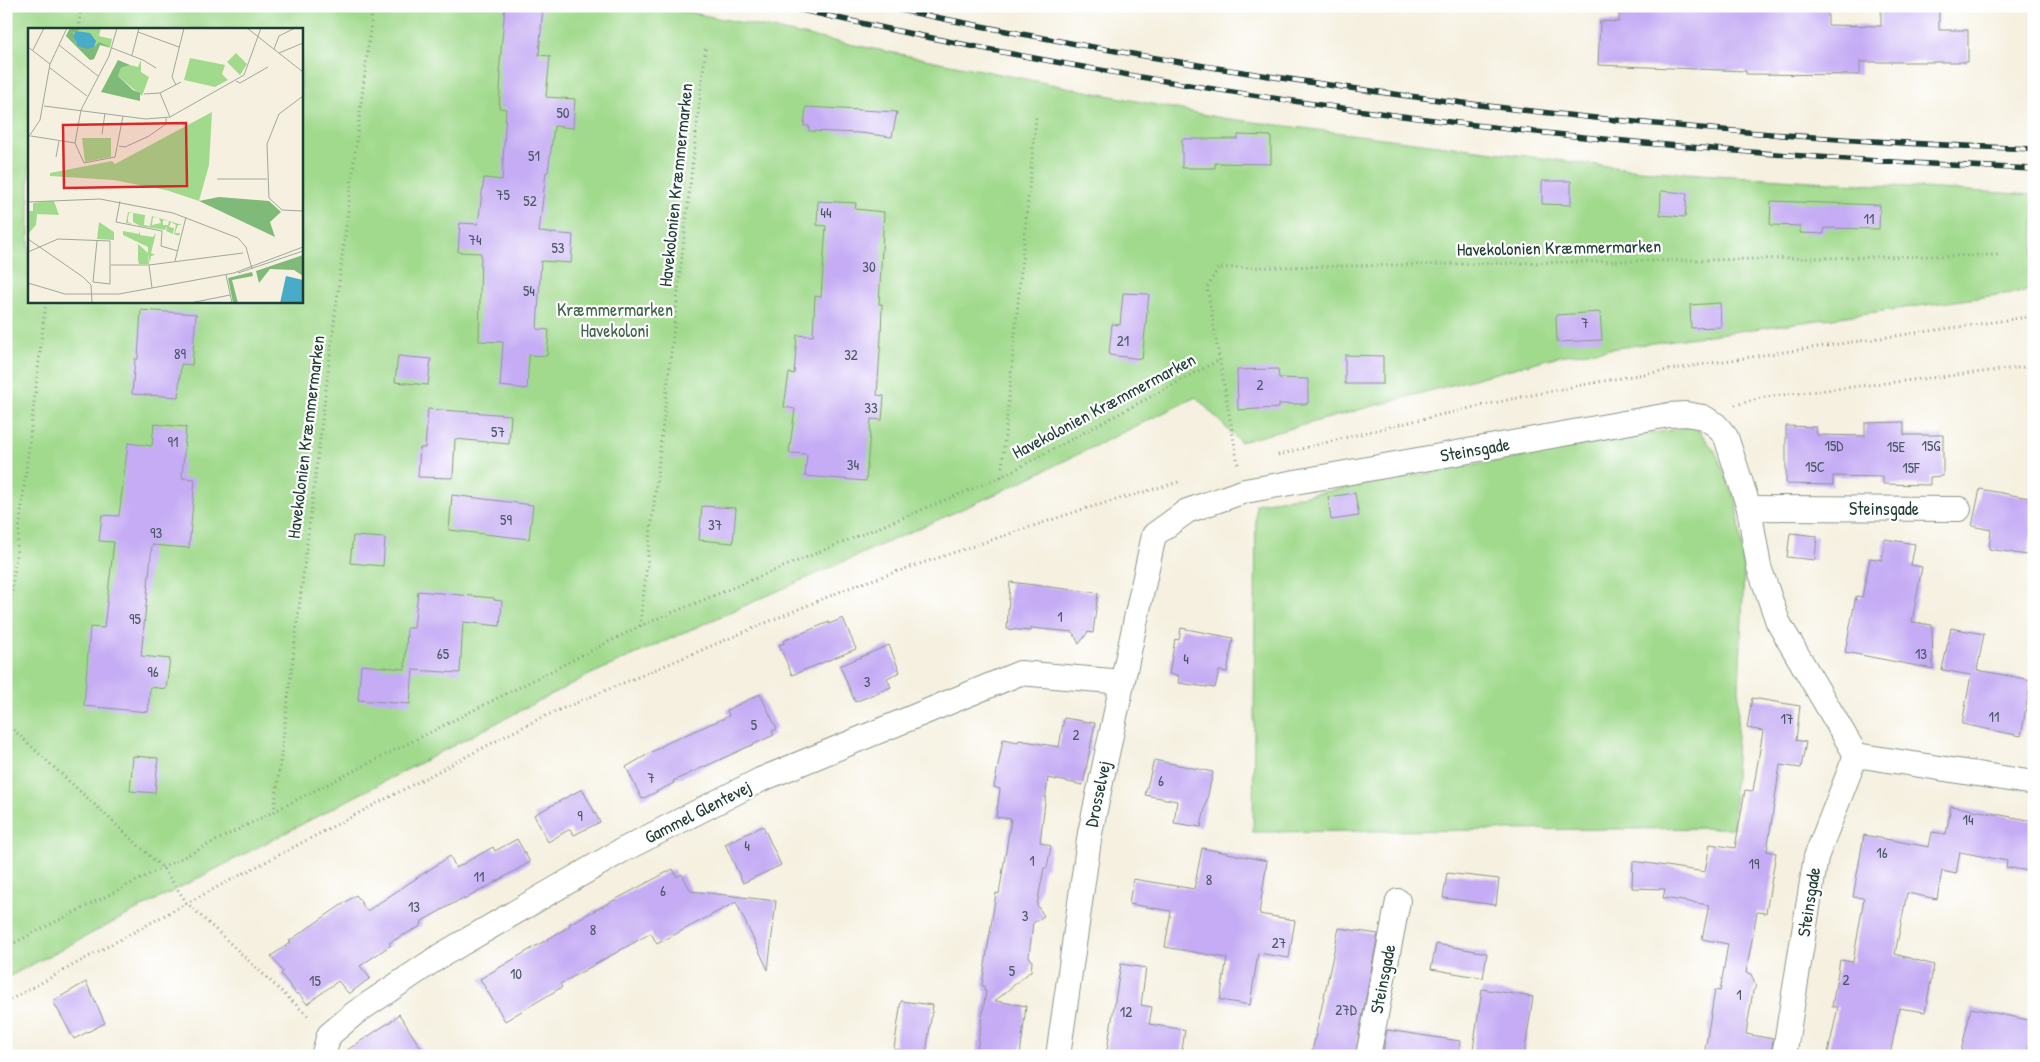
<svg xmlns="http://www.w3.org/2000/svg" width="2040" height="1062" viewBox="0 0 2040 1062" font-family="'Patrick Hand',sans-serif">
	<rect width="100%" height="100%" fill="#fff"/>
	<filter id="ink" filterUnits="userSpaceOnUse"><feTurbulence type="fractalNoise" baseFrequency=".02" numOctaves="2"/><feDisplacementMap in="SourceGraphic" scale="10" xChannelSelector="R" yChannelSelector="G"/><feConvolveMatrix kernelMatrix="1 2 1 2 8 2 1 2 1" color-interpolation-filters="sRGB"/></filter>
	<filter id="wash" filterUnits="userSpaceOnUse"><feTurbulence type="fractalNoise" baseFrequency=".0096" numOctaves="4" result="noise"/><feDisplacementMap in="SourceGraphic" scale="20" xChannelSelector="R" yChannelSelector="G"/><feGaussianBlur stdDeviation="1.12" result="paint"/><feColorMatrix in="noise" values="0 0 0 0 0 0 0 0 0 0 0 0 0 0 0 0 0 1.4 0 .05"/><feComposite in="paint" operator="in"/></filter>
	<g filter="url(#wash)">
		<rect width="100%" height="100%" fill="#f5f0df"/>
		<!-- green -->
		<g fill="#a1da8d" stroke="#608c60" fill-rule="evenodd">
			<path d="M6,6H657L1222,118L1637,170L2034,195V290L1559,356L1240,442L1196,397L998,493L589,675L6,978ZM29,29H301V301H29Z"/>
			<polygon points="1695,426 1715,451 1737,503 1744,571 1733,828 1253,832 1256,504"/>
		</g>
		<g id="blocks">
			<!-- building -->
			<g fill="#c5acf4">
				<polygon points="505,6 543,6 539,55 550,56 546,97 575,99 573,128 554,126 548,172 546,172 539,232 573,235 571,263 541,261 537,329 549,330 547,356 529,355 527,389 500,386 503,342 479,341 481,253 458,252 460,223 478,224 484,178 502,180 506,109 499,108 501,73 499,73"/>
				<polygon points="1619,6 1828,6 1828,25 1881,26 1881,6 1939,6 1939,30 1968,30 1968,62 1860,62 1860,75 1746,74 1746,71 1598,65 1600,21 1619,22"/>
				<polygon points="806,107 897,112 892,137 860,133 809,131 809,126 804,126"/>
				<polygon points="1238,135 1271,136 1271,164 1215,163 1215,168 1182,168 1182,139 1238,139"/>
				<polygon points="1542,181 1571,181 1571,205 1542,204"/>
				<polygon points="1661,191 1687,193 1685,217 1660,215"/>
				<polygon points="818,201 856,203 855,209 884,212 879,304 882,304 881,337 877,395 884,396 882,420 871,419 866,481 805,476 807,454 789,453 795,409 784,407 789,373 794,374 797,335 813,336 815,296 821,297 826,226 817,225"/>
				<polygon points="1771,201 1880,205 1879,229 1824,228 1824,234 1800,233 1800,226 1770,225"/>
				<polygon points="1123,293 1149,294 1142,359 1109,355 1112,324 1120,325"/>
				<polygon points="1720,303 1721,327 1691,328 1690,305"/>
				<polygon points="141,310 196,314 192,365 181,364 178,397 132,394 135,359 138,359"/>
				<polygon points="1600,312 1602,340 1557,342 1556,315"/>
				<polygon points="1345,355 1383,356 1383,384 1345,384"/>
				<polygon points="398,356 431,359 428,385 395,382"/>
				<polygon points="1278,369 1279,378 1308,379 1308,404 1279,404 1279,408 1238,410 1237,370"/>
				<polygon points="428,409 511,415 509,444 455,439 453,478 418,477 420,448 425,448"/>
				<polygon points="1904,422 1904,435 1943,435 1943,476 1930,477 1930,485 1883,484 1883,477 1833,476 1833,485 1786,484 1786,426 1816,427 1817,435 1865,436 1865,423"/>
				<polygon points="154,424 186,427 182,478 195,479 189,548 152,545 141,656 170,659 166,689 150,687 148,712 84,706 90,627 104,628 114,542 99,541 102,515 119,516 128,443 152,446"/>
				<polygon points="1980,489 2034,499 2034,524 2027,555 1989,549 1991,530 1972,526"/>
				<polygon points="1355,493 1359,516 1331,520 1328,497"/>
				<polygon points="452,495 533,505 529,539 449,530"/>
				<polygon points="702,506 736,508 733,543 699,540"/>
				<polygon points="1790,533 1817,536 1815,560 1787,557"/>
				<polygon points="353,536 385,538 383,566 350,563"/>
				<polygon points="1885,539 1915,544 1911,565 1922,567 1912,622 1932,625 1933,669 1845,652 1856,596 1862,597 1870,558 1882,560"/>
				<polygon points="1010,582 1098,593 1093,633 1088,632 1079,644 1073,632 1031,628 1031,631 1007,629"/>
				<polygon points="418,591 494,598 494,600 502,601 500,626 463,622 460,673 413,670 410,704 358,700 361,665 405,669 407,628 414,628"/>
				<polygon points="843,618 856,649 792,675 779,645 784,643 783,641 829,622 829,624"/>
				<polygon points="1181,628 1233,638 1227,672 1219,671 1215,688 1178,683 1179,676 1169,674 1175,639 1179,640"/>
				<polygon points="1951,628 1984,634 1977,670 2031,680 2021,736 1962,724 1971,675 1942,670"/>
				<polygon points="889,645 900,672 887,678 891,687 855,702 840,666"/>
				<polygon points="760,694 777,729 772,731 774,735 673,781 674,783 642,799 626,767 669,742 729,716 727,710"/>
				<polygon points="1752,698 1800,706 1796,740 1806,742 1801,768 1780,765 1767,851 1776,853 1766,913 1757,912 1746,973 1751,974 1756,987 1753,991 1746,1034 1773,1039 1771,1056 1704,1056 1715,990 1720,991 1728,944 1702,939 1709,905 1663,898 1665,889 1632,888 1633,861 1705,872 1710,844 1735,848 1745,790 1753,791 1763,731 1747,728"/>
				<polygon points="1064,718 1095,723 1083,785 1048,778 1040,842 1051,846 1047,868 1044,868 1037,905 1044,916 1033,923 1029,956 1032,961 1031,971 995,1001 1026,1006 1020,1056 976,1056 986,991 984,991 984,986 982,985 996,893 999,894 1011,819 996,817 1000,789 994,787 1003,739 1018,742 1019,740 1059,747"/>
				<polygon points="133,756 158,758 155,793 130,791"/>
				<polygon points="1154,760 1213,772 1201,827 1174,823 1177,801 1145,795"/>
				<polygon points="582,789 600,822 574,835 570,829 548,842 534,815"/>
				<polygon points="1951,806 2034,821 2034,872 2006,867 2007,861 1960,852 1956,874 1942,871 1937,899 1907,893 1895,954 1934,965 1925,1012 1899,1008 1890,1056 1842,1056 1828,1053 1838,1007 1832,1007 1840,960 1853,962 1864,898 1853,897 1864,835 1929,847 1932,832 1946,834"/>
				<polygon points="763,826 781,865 743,883 725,844"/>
				<polygon points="517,839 530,862 464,900 463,898 422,921 421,926 389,943 391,945 360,966 370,978 349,994 338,981 307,1004 298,993 297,995 281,974 283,972 271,956 291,942 289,941 356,895 367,911 450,856 456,868 493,847 495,851"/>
				<polygon points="1202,848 1267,861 1259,914 1295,920 1289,958 1258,953 1250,1005 1220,1000 1227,958 1165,947 1171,911 1129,904 1133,879 1194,889"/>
				<polygon points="673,869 677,877 682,874 691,891 776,901 768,970 736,902 657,944 651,933 560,984 562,987 505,1021 480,979 570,926 569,924"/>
				<polygon points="1447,873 1499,879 1496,905 1443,898"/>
				<polygon points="1339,928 1378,934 1355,1056 1311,1056"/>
				<polygon points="1436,944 1487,953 1483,978 1431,969"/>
				<polygon points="1121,964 1146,968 1141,1005 1152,1007 1149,1024 1185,1030 1181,1056 1106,1056"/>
				<polygon points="86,982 105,1023 74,1039 53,1001"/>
				<polygon points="1482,989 1533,997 1524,1056 1472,1056"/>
				<polygon points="901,1001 933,1005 926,1054 894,1049"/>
				<polygon points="1971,1008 2033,1021 2027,1056 1960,1056"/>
				<polygon points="399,1014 426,1056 338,1056 390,1022"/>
				<polygon points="1387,1030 1460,1041 1459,1056 1382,1056"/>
			</g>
		</g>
	</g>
	<g filter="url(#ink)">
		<use href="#blocks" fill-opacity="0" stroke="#8a968a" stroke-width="1"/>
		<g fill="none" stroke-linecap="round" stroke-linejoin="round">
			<defs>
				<g id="street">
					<polyline points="1749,508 1959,509"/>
					<polyline points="323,1056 329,1035 355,1013 440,956 619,852 760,780 1020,673 1111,681 1121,685"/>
					<polyline points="1058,1056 1090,833 1154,535 1187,511 1245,491 1669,415 1686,414 1703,417 1716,425 1726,437 1749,508 1759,567 1778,622 1856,755"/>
					<polyline points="1368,1056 1398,901"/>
					<polyline points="1784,1056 1816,857 1856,755 2034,783"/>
				</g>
			</defs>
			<!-- street casing -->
			<use href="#street" stroke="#8a968a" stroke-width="26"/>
			<!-- path -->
			<g stroke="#8a968a" stroke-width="3" stroke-dasharray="1 4" stroke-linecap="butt">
				<polyline points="79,29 81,6"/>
				<polyline points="1735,405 1765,397 2034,366"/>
				<path d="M1278,455C1380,428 1483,404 1587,384C1735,357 1885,338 2034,316"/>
				<polyline points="1238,464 1207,288 1218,268 1998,255"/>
				<polyline points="1001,477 1036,117"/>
				<polyline points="640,626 706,45"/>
				<polyline points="6,641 46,301"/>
				<polyline points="6,723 163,868 187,903 308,1016"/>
				<polyline points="274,812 373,6"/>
				<polyline points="6,947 640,626 1001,477 1219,360"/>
				<polyline points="6,1002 187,903 538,719 851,587 1084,509 1182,481"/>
			</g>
			<!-- street -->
			<use href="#street" stroke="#fff" stroke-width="24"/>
			<defs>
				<g id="rail">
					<path d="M784,6C1193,100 1614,152 2034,169"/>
					<path d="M881,6C1260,85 1647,135 2034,149"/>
				</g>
			</defs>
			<!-- rail casing -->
			<use href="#rail" stroke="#1f3d34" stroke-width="5.5"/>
			<!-- rail -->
			<use href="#rail" stroke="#fff" stroke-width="4" stroke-dasharray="11" stroke-linecap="butt"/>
		</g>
	</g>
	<g text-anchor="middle" stroke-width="4.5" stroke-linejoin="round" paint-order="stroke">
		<!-- number labels -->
		<g font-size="15" fill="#485964">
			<text x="563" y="118">50</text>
			<text x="534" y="161">51</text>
			<text x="503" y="200">75</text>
			<text x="530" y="206">52</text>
			<text x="826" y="218">44</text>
			<text x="1869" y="224">11</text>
			<text x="475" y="245">74</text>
			<text x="558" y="253">53</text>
			<text x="869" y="272">30</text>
			<text x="529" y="296">54</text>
			<text x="1585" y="328">7</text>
			<text x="1123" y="346">21</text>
			<text x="180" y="359">89</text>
			<text x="851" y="360">32</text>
			<text x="1260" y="390">2</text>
			<text x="871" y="413">33</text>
			<text x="498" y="437">57</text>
			<text x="173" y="447">91</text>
			<text x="1834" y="451">15D</text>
			<text x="1931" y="451">15G</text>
			<text x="1896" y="452">15E</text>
			<text x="853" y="470">34</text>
			<text x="1815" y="472">15C</text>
			<text x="1911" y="473">15F</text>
			<text x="506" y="525">59</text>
			<text x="715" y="530">37</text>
			<text x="156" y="538">93</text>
			<text x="1060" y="622">1</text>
			<text x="135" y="624">95</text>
			<text x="443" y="659">65</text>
			<text x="1921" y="659">13</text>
			<text x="1186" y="664">4</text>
			<text x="153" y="677">96</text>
			<text x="867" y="687">3</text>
			<text x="1994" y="722">11</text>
			<text x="1787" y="724">17</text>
			<text x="754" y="730">5</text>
			<text x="1076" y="740">2</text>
			<text x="651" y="783">7</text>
			<text x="1161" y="786">6</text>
			<text x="580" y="821">9</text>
			<text x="1968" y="825">14</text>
			<text x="747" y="851">4</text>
			<text x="1882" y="858">16</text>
			<text x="1032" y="866">1</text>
			<text x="1754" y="869">19</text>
			<text x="479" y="882">11</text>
			<text x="1209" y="885">8</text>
			<text x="663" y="896">6</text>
			<text x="414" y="912">13</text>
			<text x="1025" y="921">3</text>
			<text x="593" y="935">8</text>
			<text x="1279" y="948">27</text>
			<text x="1012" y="976">5</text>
			<text x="516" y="979">10</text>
			<text x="1846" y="985">2</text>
			<text x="315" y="986">15</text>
			<text x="1739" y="1000">1</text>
			<text x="1346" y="1015">27D</text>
			<text x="1126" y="1017">12</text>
		</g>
		<!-- street labels -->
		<g font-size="18" fill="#1f3d34" stroke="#fff">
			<text transform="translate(676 185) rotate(-84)" y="6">Havekolonien Kræmmermarken</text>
			<text transform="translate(1559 248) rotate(-1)" y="6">Havekolonien Kræmmermarken</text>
			<text transform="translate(1104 406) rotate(-28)" y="6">Havekolonien Kræmmermarken</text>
			<text transform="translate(306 437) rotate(-83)" y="6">Havekolonien Kræmmermarken</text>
			<text transform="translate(1475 450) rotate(-10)" y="6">Steinsgade</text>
			<text x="1884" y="515">Steinsgade</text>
			<text transform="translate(1098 794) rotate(-78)" y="6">Drosselvej</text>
			<text transform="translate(698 812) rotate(-27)" y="6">Gammel Glentevej</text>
			<text transform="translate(1809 902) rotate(-81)" y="6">Steinsgade</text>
			<text transform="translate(1383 979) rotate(-79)" y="6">Steinsgade</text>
		</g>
		<!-- park labels -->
		<g font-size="18" fill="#40644a" stroke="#fff">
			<text x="615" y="316">Kræmmermarken<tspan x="615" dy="21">Havekoloni</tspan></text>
		</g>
	</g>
	<!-- overview -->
	<g transform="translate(28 28)">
		<rect width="275" height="275" fill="#f5f0df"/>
		<path d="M42,0H73L71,8L84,11L82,20L72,17L66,31L62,32L38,8ZM208,25L219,36L212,47L199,34ZM162,30L197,37L194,46L200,52L187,59L156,52ZM113,32V44L121,49L114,68L90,48L93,40L102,37L110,39ZM184,84L181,137L171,173L138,162L85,152L22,148V145L84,133L87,136ZM54,110H83V129L57,134ZM22,173H26L31,187L9,186L8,197L0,206V183H5V175ZM100,184L117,187L116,197L122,198L124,188L130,190L125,189L124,197L133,195L131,190L141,193L135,192V197H140L141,193L154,197H150L147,205H152L151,208L146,206L148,197L143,194L141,199L146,200L145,206L138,203L139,198L137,202L112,198L105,194V185H101L100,190V194L105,196L98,195ZM71,194L86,204V212L69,211ZM112,202V207L125,209L128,205L123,225L127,227L123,228L122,235L120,225L121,236H111L110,232V216L120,225V219L95,207V203L111,206Z" fill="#a1da8d"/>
		<path d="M42,0H55L45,5L48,16L66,19L71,14L82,19L72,17L66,31L62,32L38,8ZM90,32L102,37L93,40L90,48L105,62L112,65V73L73,64ZM191,169L241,173L253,184L242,194L247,209L171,173ZM275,227V248L266,242L242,241L231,255L228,243ZM224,244L225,248L204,252L210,275H205L200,250Z" fill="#80ba78"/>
		<path d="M48,3L62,5L68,13L66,19L59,21L50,18L45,8ZM258,248L275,252V275H252Z" fill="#48abc7"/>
		<path fill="none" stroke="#9fa89b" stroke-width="1" d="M219,0L275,44M110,4L151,19M31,17L70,48M0,19L22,36M84,20L115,32L128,40M246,21L251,8L267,0M5,22L16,0M251,25L275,15M104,27L111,0M22,40L59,68M208,53L212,55L240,39M148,57L144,49L156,0M132,65L142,89M116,66L132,65L153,54M275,68L251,86L239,116L241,170L254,182L275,183M16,78L118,91L142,89L216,47L233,0M74,106L77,85M3,108L47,115L53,82L81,28L89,0M0,110L12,92L22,36L39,0M47,115L56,135L87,129L95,88M91,118L97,119L121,108L138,96V90M28,129L31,113M189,151H239M92,173L88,194L134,203L133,218L150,223M0,174L72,171L145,185L210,210L218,219L224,241M0,211L55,249L63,257L64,275M0,224L30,211L82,213V256L65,254M147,233L158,189M83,237H121L215,225M121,237L124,260M210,245L275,223M198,247L204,275M65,254L69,213M0,255L37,266H91L206,245L275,219M162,275L202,267"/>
		<path fill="#d62828" fill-opacity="0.15" stroke="#d62828" stroke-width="2.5" d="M158,95L159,158L36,160L35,97Z"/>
		<rect width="275" height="275" fill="none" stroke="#1f3d34" stroke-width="2.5"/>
	</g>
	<!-- margin -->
	<rect width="2040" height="1062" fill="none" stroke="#fff" stroke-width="25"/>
</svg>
